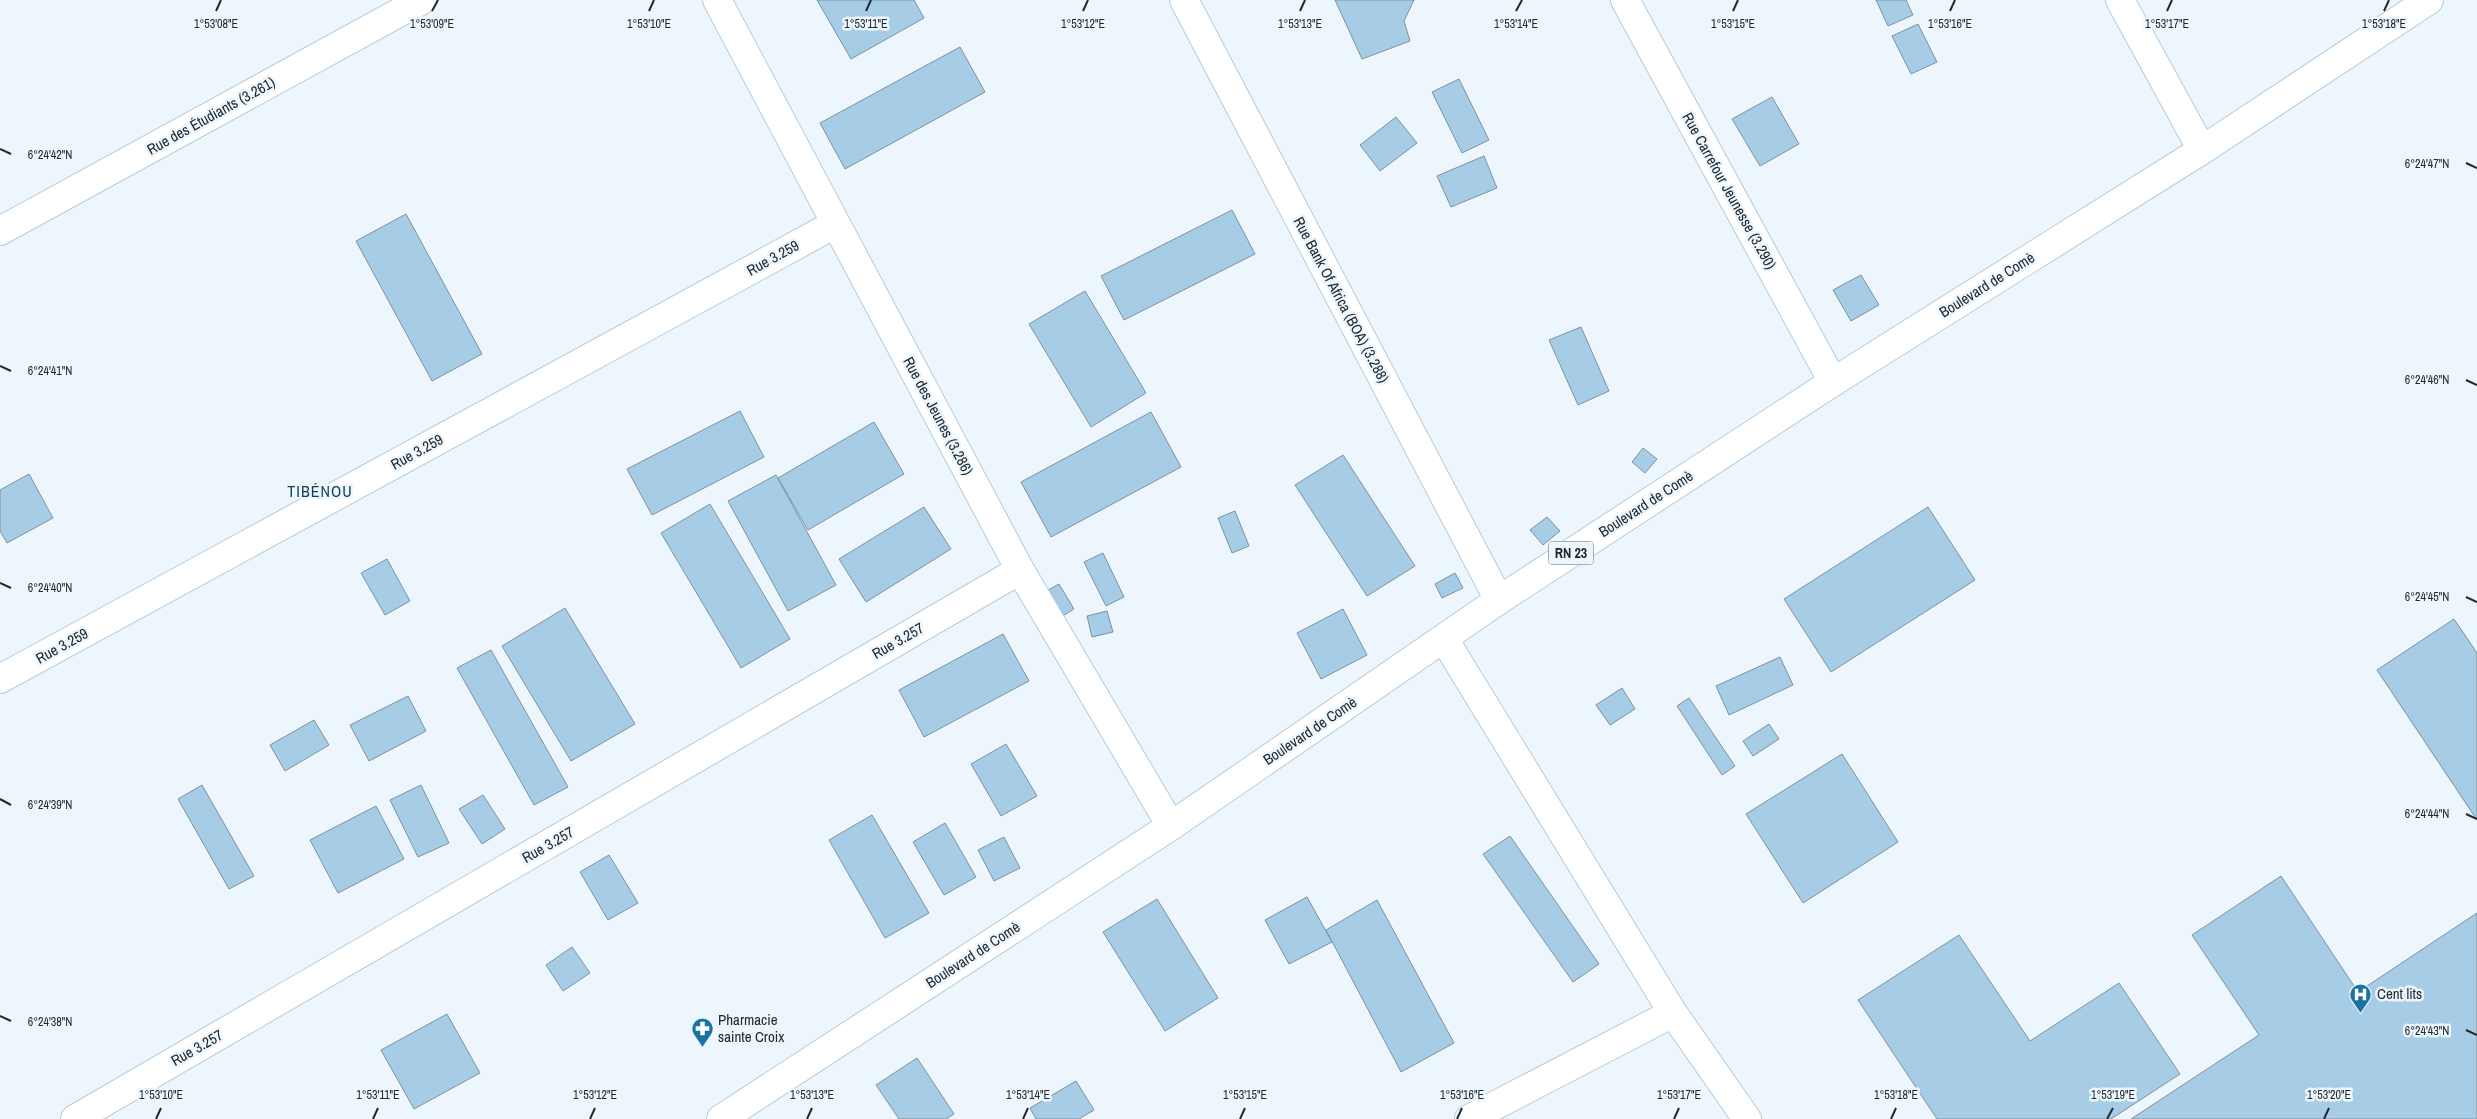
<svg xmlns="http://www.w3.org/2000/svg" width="2477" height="1119" viewBox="0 0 2477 1119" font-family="'Archivo Narrow',sans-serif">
	<rect width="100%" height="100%" fill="#ecf6fc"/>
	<!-- building -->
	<g fill="#a6cce6" stroke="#7d92a1">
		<polygon points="817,0 914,0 924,18 851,59"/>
		<polygon points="1335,0 1414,0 1404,21 1410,41 1362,59"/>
		<polygon points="1876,0 1906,0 1913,15 1888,26"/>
		<polygon points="1918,24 1937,62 1911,74 1892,36"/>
		<polygon points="960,47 985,92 845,169 820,123"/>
		<polygon points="1459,79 1489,140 1462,153 1432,92"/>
		<polygon points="1772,97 1799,144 1760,166 1732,119"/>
		<polygon points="1396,117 1417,143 1380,171 1360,145"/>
		<polygon points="1484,156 1497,188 1451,207 1437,176"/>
		<polygon points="1232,210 1255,254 1124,320 1101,276"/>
		<polygon points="406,214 482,354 432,381 356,241"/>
		<polygon points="1861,275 1879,305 1851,321 1833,290"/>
		<polygon points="1085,291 1146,393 1091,427 1029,324"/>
		<polygon points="1581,327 1609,391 1578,405 1549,340"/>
		<polygon points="740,411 764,457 652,515 627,469"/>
		<polygon points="1151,412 1181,467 1051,537 1021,482"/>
		<polygon points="874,422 904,474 808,530 778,478"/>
		<polygon points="1643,448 1657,459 1645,473 1632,462"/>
		<polygon points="1343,455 1415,566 1367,596 1295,485"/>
		<polygon points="29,474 53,518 7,543 0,531 0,490"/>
		<polygon points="776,475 836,585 788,611 728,501"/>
		<polygon points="710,504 790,639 741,668 661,533"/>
		<polygon points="924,507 951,549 866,602 839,559"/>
		<polygon points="1928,507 1975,580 1831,672 1784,599"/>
		<polygon points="1235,511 1249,546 1232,553 1218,518"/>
		<polygon points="1547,517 1560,531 1543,545 1530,530"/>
		<polygon points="1103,553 1124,597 1106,606 1084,562"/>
		<polygon points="387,559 410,601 385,615 361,573"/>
		<polygon points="1455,573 1463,588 1442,598 1435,584"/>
		<polygon points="1059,584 1074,609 1056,620 1041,594"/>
		<polygon points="565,608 635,724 571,761 502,646"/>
		<polygon points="1343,609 1367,655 1321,679 1297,633"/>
		<polygon points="1107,611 1113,632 1092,637 1087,616"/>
		<polygon points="2454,619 2477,653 2477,820 2377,670"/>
		<polygon points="1003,634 1029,681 924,737 899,690"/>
		<polygon points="491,650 568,787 534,805 457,668"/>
		<polygon points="1780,657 1793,685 1729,715 1716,686"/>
		<polygon points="1622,688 1635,709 1610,725 1596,705"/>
		<polygon points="408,696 426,731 369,761 350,725"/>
		<polygon points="1689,698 1735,766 1722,775 1677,706"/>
		<polygon points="314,720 329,745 285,771 270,745"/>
		<polygon points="1769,724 1779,739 1753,756 1743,741"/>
		<polygon points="1006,744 1037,796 1001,816 971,764"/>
		<polygon points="1842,754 1898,842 1803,903 1746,814"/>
		<polygon points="202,785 254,876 229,889 178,799"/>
		<polygon points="421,785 449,843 418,857 390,800"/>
		<polygon points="483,795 505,829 482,844 459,809"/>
		<polygon points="376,806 404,859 338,893 310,840"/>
		<polygon points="872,815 929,913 885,938 829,840"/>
		<polygon points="945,823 976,877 944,895 913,842"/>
		<polygon points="1510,836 1599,964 1573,982 1483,854"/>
		<polygon points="1004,837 1020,868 994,881 978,850"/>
		<polygon points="609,855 638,903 608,920 580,872"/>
		<polygon points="2281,876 2358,992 2477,913 2477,1119 2131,1119 2259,1035 2192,935"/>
		<polygon points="1307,897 1332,942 1289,964 1265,920"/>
		<polygon points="1157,899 1218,998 1165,1031 1103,932"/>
		<polygon points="1377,900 1454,1043 1401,1072 1326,930"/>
		<polygon points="1959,935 2030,1041 2119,983 2180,1074 2111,1119 1937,1119 1858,1000"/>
		<polygon points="572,947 590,973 563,991 546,965"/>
		<polygon points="447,1014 480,1073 414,1109 381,1050"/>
		<polygon points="917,1058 954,1114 946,1119 899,1119 876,1085"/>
		<polygon points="1076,1081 1094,1110 1079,1119 1036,1119 1030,1108"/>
	</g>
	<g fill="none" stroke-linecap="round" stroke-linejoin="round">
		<defs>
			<g id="minor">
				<polyline points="717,0 1020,570 1171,826"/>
				<polyline points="1184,0 1499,600"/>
				<polyline points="1625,0 1833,382"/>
				<polyline points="2120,0 2202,150"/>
				<polyline points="0,231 422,0"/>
				<polyline points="1444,639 1673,1013 1747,1119"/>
				<polyline points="0,679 835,224"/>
				<polyline points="75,1119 1020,570"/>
				<polyline points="1469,1119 1673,1013"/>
			</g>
			<polyline id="major" points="721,1119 1171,826 1499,600 1833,382 2202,150 2429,0"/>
		</defs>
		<!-- minor casing -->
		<use href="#minor" stroke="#b6ccdc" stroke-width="30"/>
		<!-- major casing -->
		<use href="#major" stroke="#b6ccdc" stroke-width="30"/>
		<!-- minor -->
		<use href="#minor" stroke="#fff" stroke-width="28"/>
		<!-- major -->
		<use href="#major" stroke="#fff" stroke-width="28"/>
	</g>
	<!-- ticks -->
	<path fill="none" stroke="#20292f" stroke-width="2" d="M216,11L221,0M432,11L438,0M649,11L654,0M866,11L871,0M1083,11L1088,0M1300,11L1305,0M1516,11L1522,0M1733,11L1738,0M1950,11L1955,0M2167,11L2172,0M2384,11L2389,0M0,149L11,154M2466,163L2477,168M0,366L11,371M2466,380L2477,385M0,583L11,588M2466,597L2477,602M0,799L11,805M2466,814L2477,819M0,1016L11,1021M2466,1030L2477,1035M156,1119L161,1108M373,1119L378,1108M590,1119L595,1108M807,1119L812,1108M1023,1119L1028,1108M1240,1119L1245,1108M1457,1119L1462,1108M1674,1119L1679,1108M1891,1119L1896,1108M2107,1119L2113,1108M2324,1119L2329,1108"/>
	<!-- icons -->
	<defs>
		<symbol id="hospital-pin" viewBox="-11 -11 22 30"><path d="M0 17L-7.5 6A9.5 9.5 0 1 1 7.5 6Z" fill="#1b73a2" stroke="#ecf6fc"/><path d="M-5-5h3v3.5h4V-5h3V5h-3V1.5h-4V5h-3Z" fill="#fff"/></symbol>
		<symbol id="pharmacy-pin" viewBox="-11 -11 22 30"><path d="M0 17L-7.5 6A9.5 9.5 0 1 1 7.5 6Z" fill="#1b73a2" stroke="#ecf6fc"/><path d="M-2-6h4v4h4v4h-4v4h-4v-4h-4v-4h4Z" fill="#fff"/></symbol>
	</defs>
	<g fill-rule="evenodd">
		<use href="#hospital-pin" x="2348" y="982" width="25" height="34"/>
		<use href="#pharmacy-pin" x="690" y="1016" width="25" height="34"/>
	</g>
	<g text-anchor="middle" stroke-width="5" stroke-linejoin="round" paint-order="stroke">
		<!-- shield labels -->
		<rect fill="#ecf6fc" stroke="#5d666c" stroke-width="1" x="1548.5" y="541.5" width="45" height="23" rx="4"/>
		<g font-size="14" font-weight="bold" fill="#20292f">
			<text x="1571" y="558">RN 23</text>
		</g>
		<!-- street labels -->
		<g font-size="15" fill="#20292f" stroke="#ecf6fc">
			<text transform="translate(211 116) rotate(-29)" y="5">Rue des Étudiants (3.261)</text>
			<text transform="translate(1729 191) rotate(61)" y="5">Rue Carrefour Jeunesse (3.290)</text>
			<text transform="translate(773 258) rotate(-29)" y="5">Rue 3.259</text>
			<text transform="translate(1987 285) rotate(-32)" y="5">Boulevard de Comè</text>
			<text transform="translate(1341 300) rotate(62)" y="5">Rue Bank Of Africa (BOA) (3.288)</text>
			<text transform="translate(938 416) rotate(62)" y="5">Rue des Jeunes (3.286)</text>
			<text transform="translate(417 452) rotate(-29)" y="5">Rue 3.259</text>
			<text transform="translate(1646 504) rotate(-33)" y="5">Boulevard de Comè</text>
			<text transform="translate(898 641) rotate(-30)" y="5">Rue 3.257</text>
			<text transform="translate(62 646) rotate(-29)" y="5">Rue 3.259</text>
			<text transform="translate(1310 731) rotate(-34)" y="5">Boulevard de Comè</text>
			<text transform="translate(548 845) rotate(-30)" y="5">Rue 3.257</text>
			<text transform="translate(973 955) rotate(-33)" y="5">Boulevard de Comè</text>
			<text transform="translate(197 1048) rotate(-30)" y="5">Rue 3.257</text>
		</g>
		<!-- poi labels -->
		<g font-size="15" fill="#20292f" stroke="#ecf6fc" text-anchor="start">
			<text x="2377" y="999">Cent lits</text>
			<text x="718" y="1025">Pharmacie<tspan x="718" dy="17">sainte Croix</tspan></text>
		</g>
		<!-- neighbourhood labels -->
		<g font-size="16" letter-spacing="1" fill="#153c53" stroke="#ecf6fc">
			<text x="320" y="497">TIBÉNOU</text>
		</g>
	</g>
	<g font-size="12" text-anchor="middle" fill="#20292f" stroke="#ecf6fc" stroke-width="5" stroke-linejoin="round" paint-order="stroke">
		<text x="432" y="28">1°53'09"E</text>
		<text x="649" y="28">1°53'10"E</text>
		<text x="866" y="28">1°53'11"E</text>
		<text x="1083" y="28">1°53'12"E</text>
		<text x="1300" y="28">1°53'13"E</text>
		<text x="216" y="28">1°53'08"E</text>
		<text x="1516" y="28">1°53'14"E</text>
		<text x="1733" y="28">1°53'15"E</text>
		<text x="1950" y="28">1°53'16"E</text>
		<text x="2167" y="28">1°53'17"E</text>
		<text x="2384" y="28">1°53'18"E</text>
		<text x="50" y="159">6°24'42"N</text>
		<text x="2427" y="168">6°24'47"N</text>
		<text x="50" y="375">6°24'41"N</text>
		<text x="2427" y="384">6°24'46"N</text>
		<text x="50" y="592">6°24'40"N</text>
		<text x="2427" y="601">6°24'45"N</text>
		<text x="50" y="809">6°24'39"N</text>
		<text x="2427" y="818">6°24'44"N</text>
		<text x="50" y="1026">6°24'38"N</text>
		<text x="2427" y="1035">6°24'43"N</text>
		<text x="161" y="1099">1°53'10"E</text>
		<text x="378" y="1099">1°53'11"E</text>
		<text x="595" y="1099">1°53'12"E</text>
		<text x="812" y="1099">1°53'13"E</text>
		<text x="1028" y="1099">1°53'14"E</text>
		<text x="1245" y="1099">1°53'15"E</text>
		<text x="1462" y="1099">1°53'16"E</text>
		<text x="1679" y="1099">1°53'17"E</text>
		<text x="1896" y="1099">1°53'18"E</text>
		<text x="2113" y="1099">1°53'19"E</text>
		<text x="2329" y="1099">1°53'20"E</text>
	</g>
</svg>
